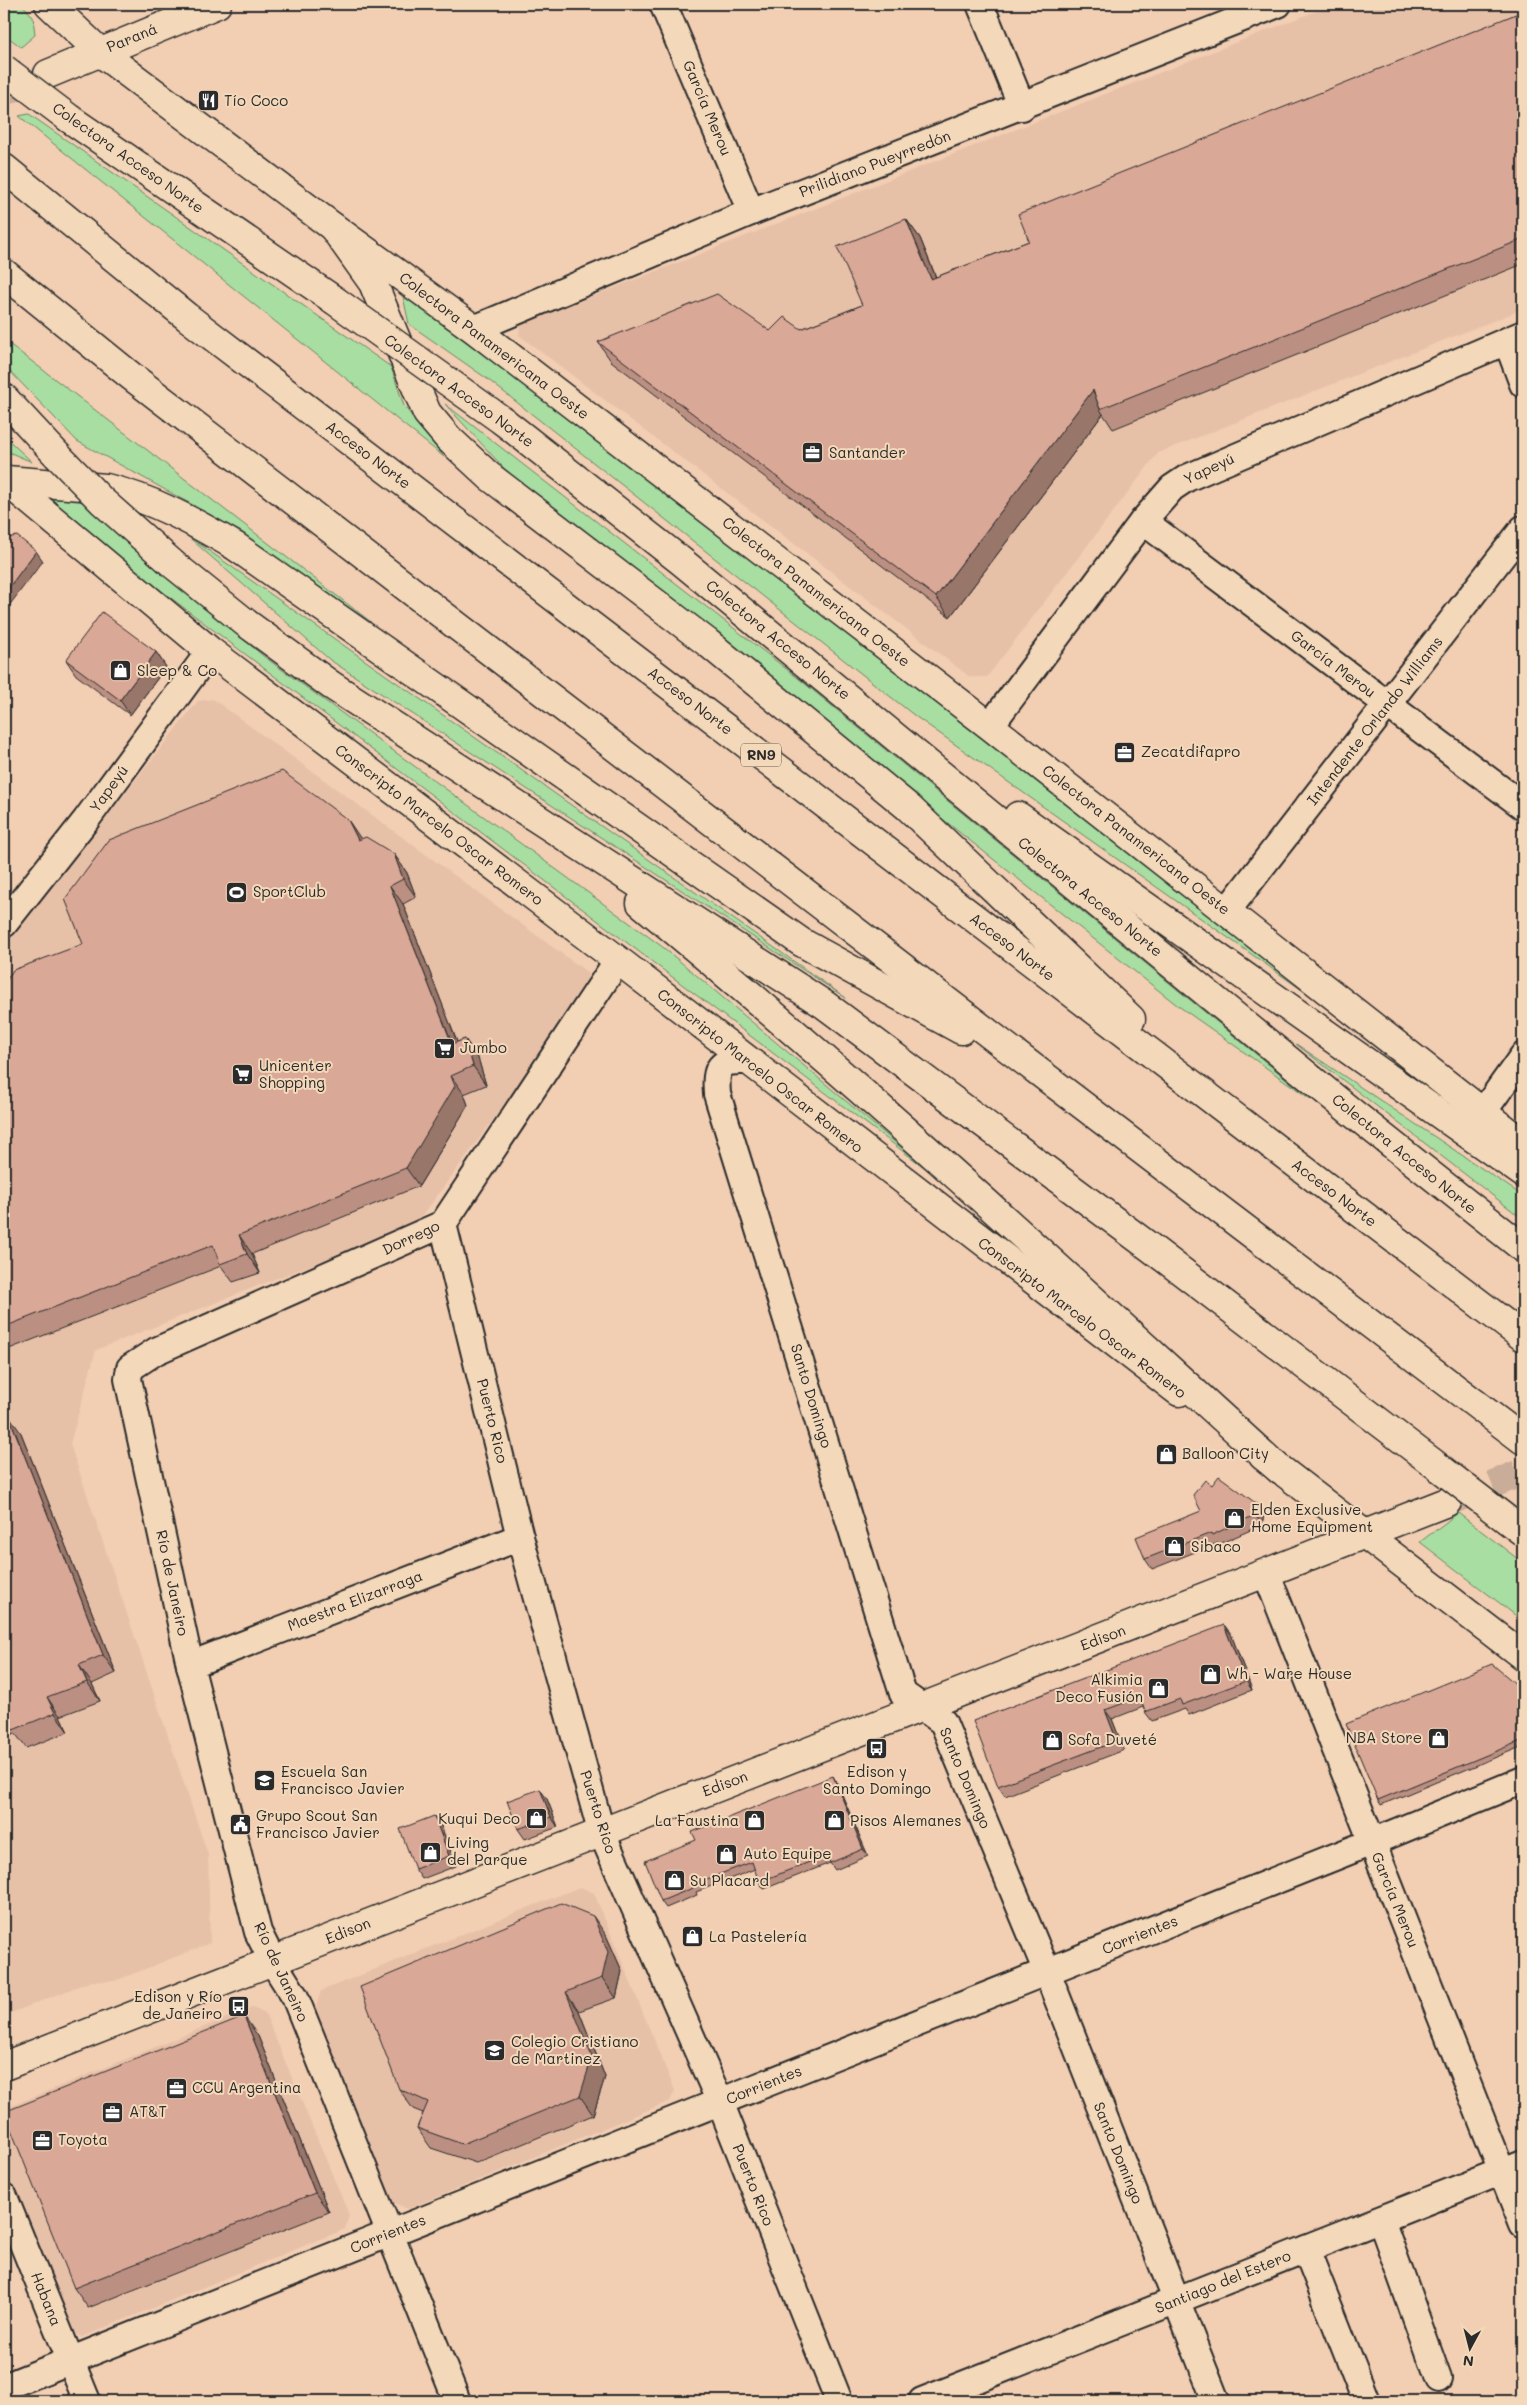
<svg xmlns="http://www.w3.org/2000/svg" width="1527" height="2405" viewBox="0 0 1527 2405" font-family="Mali,sans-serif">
	<rect width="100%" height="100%" fill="#f2ceb3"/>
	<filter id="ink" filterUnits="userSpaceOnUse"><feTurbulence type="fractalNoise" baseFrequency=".02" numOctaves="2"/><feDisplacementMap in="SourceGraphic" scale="10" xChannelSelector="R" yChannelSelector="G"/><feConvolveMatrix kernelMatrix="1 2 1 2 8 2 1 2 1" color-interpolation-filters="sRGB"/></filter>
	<g filter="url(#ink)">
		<!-- built -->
		<g fill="#e7c0a8">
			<polygon points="1334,4 1523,4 1523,309 1158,453 987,677 970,677 519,335 520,325"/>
			<polygon points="213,699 587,972 591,987 417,1223 96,1350 70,1444 208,1855 210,1943 115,1981 91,1981 4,2016 4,946 198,701"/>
			<polygon points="580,1887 594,1893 675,2091 670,2101 408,2209 392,2202 315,2010 321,1991"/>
			<polygon points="253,2007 265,2013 349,2215 345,2229 82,2337 68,2330 4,2169 4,2109"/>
		</g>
		<!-- green -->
		<g fill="#a8dea1" stroke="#6a8466">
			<polygon points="4,4 22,4 33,17 35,35 21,47 4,34"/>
			<polygon points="29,114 391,367 404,406 444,457 19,116"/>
			<polygon points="400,283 1446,1092 915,716 486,378 409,324"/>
			<polygon points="4,340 371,622 191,504 77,441 4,365"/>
			<polygon points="445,404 798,678 1312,1100 1177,1005 513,478"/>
			<polygon points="4,436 32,462 4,450"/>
			<polygon points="70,492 262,655 664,948 929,1171 40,499"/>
			<polygon points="185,534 846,998 330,660"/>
			<polygon points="1296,1044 1523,1196 1523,1219"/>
			<polygon points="1458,1513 1523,1563 1523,1621 1420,1542"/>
		</g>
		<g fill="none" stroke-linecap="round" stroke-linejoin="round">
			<!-- tertiary-tunnel -->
			<g stroke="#caad98" stroke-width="28" stroke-dasharray="28 14" stroke-linecap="butt">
				<polyline points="4,92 44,75"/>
				<polyline points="1453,1500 1523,1472"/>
			</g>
			<defs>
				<g id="minor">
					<polyline points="663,4 751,212"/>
					<polyline points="980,4 1022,107"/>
					<polyline points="474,329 751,212 1278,4"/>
					<polyline points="1507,341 1523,384"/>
					<polyline points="1143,521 1523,806"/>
					<polyline points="990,726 1143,521 1172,488 1187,478 1523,334"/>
					<polyline points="1227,911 1523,529"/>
					<polyline points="4,924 86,820 210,651"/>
					<path d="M746,1061C719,1060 715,1067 717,1094L903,1694L943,1722L1047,1972L1216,2401"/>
					<polyline points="1483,1112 1523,1056"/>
					<polyline points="443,1224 520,1537 601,1831 720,2102 839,2401"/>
					<polyline points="1267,1575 1523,2225"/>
					<polyline points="190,1665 520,1537"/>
					<polyline points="4,2197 87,2401"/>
					<polyline points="1381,2220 1438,2379"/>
					<polyline points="1306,2249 1366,2401"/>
					<polyline points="4,2387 1372,1842 1523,1780"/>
					<polyline points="457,2401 295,1997 273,1962 258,1932 190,1665 128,1379 130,1368 156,1351 443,1224 618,960"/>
					<polyline points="922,2401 1523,2163"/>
				</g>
				<g id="tertiary">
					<polyline points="49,4 100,52 333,227 474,329 990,726 1523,1144"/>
					<polyline points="48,74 217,4"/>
					<polyline points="4,479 210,651 618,960 1179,1392"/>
					<polyline points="1263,1456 1523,1656"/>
					<polyline points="4,2066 1447,1502"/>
				</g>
				<g id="motorway">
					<polyline points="70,119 334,300"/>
					<polyline points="4,168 187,317 1523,1337"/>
					<polyline points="333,227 373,283 418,392 427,413 448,438 489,476 708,643 908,807 1131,1019"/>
					<polyline points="4,273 131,376 1039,1072 1523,1440"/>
					<polyline points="4,398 57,455"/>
					<polyline points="503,421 681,561 1349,1110 1523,1248"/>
					<path d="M6,480L106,488C153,499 194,522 235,546L801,942L961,1030"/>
					<polyline points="174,565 246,623 331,685 825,1005 1151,1248 1441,1469"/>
					<polyline points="1018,816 1523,1173"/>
					<path d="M641,903C861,1084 1070,1279 1281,1471"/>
				</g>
			</defs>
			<!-- minor casing -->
			<use href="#minor" stroke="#2b2b2b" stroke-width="30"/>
			<!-- tertiary casing -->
			<use href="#tertiary" stroke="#2b2b2b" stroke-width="31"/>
			<!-- motorway casing -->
			<use href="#motorway" stroke="#2b2b2b" stroke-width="31"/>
			<!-- minor -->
			<use href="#minor" stroke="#f4d8ba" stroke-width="26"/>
			<!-- tertiary -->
			<use href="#tertiary" stroke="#f4d8ba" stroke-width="28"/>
			<!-- motorway -->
			<use href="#motorway" stroke="#f4d8ba" stroke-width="28"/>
			<defs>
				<g id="motorway-bridge">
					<polyline points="4,69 70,119"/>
					<polyline points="334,300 503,421"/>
					<polyline points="57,455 102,501 174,565"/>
					<polyline points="1441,1469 1523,1532"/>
				</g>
			</defs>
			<!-- motorway-bridge casing -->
			<use href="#motorway-bridge" stroke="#2b2b2b" stroke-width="31" stroke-linecap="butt"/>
			<!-- motorway-bridge -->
			<use href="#motorway-bridge" stroke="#f4d8ba" stroke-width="28"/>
		</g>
		<!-- wall -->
		<g fill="#bb9082" stroke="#2b2b2b">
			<polygon points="1516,14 1523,25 1523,264 1113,429 1103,414 950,617 611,361 598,342 770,331 801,329 862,305 906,219 920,238 936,277 1029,241"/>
			<polygon points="156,652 166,667 130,715 76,675 66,660"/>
			<polygon points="348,820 360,839 394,854 407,873 416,897 403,904 457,1042 465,1039 478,1058 486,1085 464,1094 468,1105 419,1186 252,1254 260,1273 233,1282 221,1266 4,1351 4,1041 83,944"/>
			<polygon points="4,1416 21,1433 116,1673 92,1684 100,1701 60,1716 68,1732 26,1748 15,1733 4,1737"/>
			<polygon points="1212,1485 1264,1514 1262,1525 1219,1544 1218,1543 1152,1569 1145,1559 1201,1511"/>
			<polygon points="1224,1625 1231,1634 1252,1690 1189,1715 1185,1709 1152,1721 1145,1712 1143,1707 1112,1719 1124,1750 1005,1796 998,1786"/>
			<polygon points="1523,1690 1523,1746 1381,1805 1378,1800"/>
			<polygon points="837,1783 868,1856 835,1870 830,1863 764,1889 759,1882 755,1869 696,1892 697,1895 666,1908 661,1901"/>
			<polygon points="547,1799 558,1827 525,1839 518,1829"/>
			<polygon points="434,1816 441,1826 456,1866 422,1879 415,1869"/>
			<polygon points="606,1935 622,1971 616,1998 579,2011 605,2077 593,2115 476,2163 431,2148 417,2128 423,2113 413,2109 399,2089"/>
			<polygon points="258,2036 329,2212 88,2308 74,2288"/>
		</g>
		<!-- shaded-wall -->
		<g fill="#99766a" stroke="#2b2b2b">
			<polygon points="1516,14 1523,25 1523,34"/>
			<polygon points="906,219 920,238 944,298 931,279"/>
			<polygon points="1093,390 1100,409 1103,414 950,617 936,597"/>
			<polygon points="36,551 43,561 5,611 4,609 4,594"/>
			<polygon points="156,652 166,667 130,715 120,700"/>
			<polygon points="348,820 361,839 358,840"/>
			<polygon points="394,854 407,873 416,897 403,879"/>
			<polygon points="390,886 403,904 465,1062 452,1044"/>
			<polygon points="465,1039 478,1058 486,1085 473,1066"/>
			<polygon points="451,1076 464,1094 468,1105 419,1186 406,1168"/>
			<polygon points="239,1235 252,1254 260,1273 247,1254"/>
			<polygon points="8,1414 21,1433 116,1673 103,1655"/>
			<polygon points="1257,1504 1264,1514 1262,1525 1255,1515"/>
			<polygon points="1224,1625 1231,1634 1252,1690 1246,1681"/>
			<polygon points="79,1665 92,1684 100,1701 87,1682"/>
			<polygon points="47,1697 60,1716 68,1732 55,1713"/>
			<polygon points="1105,1710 1112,1719 1124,1750 1117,1741"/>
			<polygon points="833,1776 837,1783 868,1856 863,1849"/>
			<polygon points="540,1789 547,1799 558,1827 551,1817"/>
			<polygon points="434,1816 441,1826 456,1866 449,1856"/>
			<polygon points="593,1916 606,1935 622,1971 616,1998 602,1978"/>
			<polygon points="566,1992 579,2011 605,2077 593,2115 580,2096"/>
			<polygon points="244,2016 258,2036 329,2212 315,2193"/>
		</g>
		<!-- building -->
		<g fill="#daa897" stroke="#2b2b2b">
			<polygon points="1516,14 1523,34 1523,239 1100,409 1093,390 936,597 598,342 717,294 770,331 784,317 801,329 862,305 837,247 906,219 931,279 1029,241 1018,214"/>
			<polygon points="17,536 36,551 4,594 4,542 7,538"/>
			<polygon points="102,612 156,652 120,700 66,660"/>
			<polygon points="282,771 348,820 358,840 366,837 394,854 403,879 390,886 452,1044 465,1039 473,1066 451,1076 455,1086 406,1168 239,1235 247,1254 220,1264 213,1245 4,1327 4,1041 5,1041 4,1037 4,984 13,970 83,944 65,899 109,840"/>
			<polygon points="8,1414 103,1655 79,1665 87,1682 47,1697 55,1713 13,1730 6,1713 4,1714 4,1416"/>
			<polygon points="1219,1476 1257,1504 1255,1515 1212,1535 1211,1533 1145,1559 1136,1537 1201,1511 1193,1495 1205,1480 1212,1485"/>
			<polygon points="1224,1625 1246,1681 1182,1705 1180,1699 1145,1712 1140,1697 1105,1710 1117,1741 998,1786 973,1721"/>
			<polygon points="1492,1664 1523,1690 1523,1740 1378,1800 1346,1724"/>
			<polygon points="833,1776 863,1849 830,1863 827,1855 759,1882 752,1862 691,1885 693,1888 661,1901 645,1861 696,1840 692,1832"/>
			<polygon points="540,1789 551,1817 518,1829 507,1801"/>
			<polygon points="434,1816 449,1856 415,1869 400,1829"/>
			<polygon points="561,1903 593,1916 608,1952 602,1978 566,1992 592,2057 580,2096 462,2144 417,2128 428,2102 399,2089 360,1987"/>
			<polygon points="244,2016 315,2193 74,2288 4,2112"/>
		</g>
	</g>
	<!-- icons -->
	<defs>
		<symbol id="restaurant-square" viewBox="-11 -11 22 22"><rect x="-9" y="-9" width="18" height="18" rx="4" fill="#2b2b2b" stroke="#f4d8ba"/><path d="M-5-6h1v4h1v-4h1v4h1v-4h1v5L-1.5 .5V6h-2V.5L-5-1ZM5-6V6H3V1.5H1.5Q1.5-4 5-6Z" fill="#fff"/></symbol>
		<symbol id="office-square" viewBox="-11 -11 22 22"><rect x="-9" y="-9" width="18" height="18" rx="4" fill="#2b2b2b" stroke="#f4d8ba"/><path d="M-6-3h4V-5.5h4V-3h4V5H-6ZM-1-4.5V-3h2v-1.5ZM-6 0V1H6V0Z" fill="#fff"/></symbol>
		<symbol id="shop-square" viewBox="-11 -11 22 22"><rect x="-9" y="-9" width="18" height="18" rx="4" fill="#2b2b2b" stroke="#f4d8ba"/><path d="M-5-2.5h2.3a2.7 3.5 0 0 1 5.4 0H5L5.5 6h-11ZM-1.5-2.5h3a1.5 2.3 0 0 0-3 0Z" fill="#fff"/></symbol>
		<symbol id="stadium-square" viewBox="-11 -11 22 22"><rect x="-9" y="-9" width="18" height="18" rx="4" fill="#2b2b2b" stroke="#f4d8ba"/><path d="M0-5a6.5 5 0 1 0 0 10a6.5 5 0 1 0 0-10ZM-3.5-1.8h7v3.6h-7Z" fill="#fff"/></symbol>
		<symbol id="supermarket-square" viewBox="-11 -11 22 22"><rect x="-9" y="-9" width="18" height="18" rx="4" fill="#2b2b2b" stroke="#f4d8ba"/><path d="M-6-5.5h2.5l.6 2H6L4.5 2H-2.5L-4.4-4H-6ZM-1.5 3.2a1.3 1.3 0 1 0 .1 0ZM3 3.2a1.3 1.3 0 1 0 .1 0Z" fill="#fff"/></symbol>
		<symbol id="bus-square" viewBox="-11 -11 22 22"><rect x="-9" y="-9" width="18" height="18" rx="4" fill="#2b2b2b" stroke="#f4d8ba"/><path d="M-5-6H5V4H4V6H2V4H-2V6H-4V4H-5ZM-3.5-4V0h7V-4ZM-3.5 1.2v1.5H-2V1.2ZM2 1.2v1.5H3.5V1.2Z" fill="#fff"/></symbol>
		<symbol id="school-square" viewBox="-11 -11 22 22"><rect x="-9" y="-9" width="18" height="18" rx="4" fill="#2b2b2b" stroke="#f4d8ba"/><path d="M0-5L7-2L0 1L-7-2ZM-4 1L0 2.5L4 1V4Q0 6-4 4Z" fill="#fff"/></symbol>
		<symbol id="civic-square" viewBox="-11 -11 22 22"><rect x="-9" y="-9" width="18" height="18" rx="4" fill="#2b2b2b" stroke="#f4d8ba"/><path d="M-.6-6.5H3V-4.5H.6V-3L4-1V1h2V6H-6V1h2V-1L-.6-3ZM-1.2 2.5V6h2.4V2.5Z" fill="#fff"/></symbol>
	</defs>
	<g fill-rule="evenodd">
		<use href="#restaurant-square" x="196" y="88" width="25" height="25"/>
		<use href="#office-square" x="800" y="440" width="25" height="25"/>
		<use href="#shop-square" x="108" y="658" width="25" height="25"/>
		<use href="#office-square" x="1112" y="740" width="25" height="25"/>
		<use href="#stadium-square" x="224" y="880" width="25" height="25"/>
		<use href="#supermarket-square" x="432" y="1036" width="25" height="25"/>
		<use href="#supermarket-square" x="230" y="1062" width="25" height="25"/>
		<use href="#shop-square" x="1154" y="1442" width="25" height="25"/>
		<use href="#shop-square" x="1222" y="1506" width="25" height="25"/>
		<use href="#shop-square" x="1162" y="1534" width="25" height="25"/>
		<use href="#shop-square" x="1198" y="1662" width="25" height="25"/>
		<use href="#shop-square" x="1146" y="1676" width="25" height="25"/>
		<use href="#shop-square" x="1426" y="1726" width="25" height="25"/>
		<use href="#shop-square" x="1040" y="1728" width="25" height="25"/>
		<use href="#bus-square" x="864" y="1736" width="25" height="25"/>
		<use href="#school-square" x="252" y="1768" width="25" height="25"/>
		<use href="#shop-square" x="524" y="1806" width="25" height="25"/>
		<use href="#shop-square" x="742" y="1808" width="25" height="25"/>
		<use href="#shop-square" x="822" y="1808" width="25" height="25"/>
		<use href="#civic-square" x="228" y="1812" width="25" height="25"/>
		<use href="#shop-square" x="418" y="1840" width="25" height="25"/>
		<use href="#shop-square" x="714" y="1842" width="25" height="25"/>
		<use href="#shop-square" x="662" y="1868" width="25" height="25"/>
		<use href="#shop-square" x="680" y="1924" width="25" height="25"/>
		<use href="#bus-square" x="226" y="1994" width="25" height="25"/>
		<use href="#school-square" x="482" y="2038" width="25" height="25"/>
		<use href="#office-square" x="164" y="2076" width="25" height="25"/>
		<use href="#office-square" x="100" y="2100" width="25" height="25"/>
		<use href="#office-square" x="30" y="2128" width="25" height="25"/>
	</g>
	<g text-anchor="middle" stroke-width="4" stroke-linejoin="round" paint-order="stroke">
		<!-- shield labels -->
		<rect fill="#f4d8ba" stroke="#675f56" stroke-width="1" x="741" y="743.5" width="40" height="23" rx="4"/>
		<g font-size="14" font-weight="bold" fill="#2b2b2b">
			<text x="761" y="760">RN9</text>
		</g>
		<!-- street labels -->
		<g font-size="15" fill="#2b2b2b" stroke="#f4d8ba">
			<text transform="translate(132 38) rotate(-22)" y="5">Paraná</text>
			<text transform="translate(707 108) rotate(67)" y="5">García Merou</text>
			<text transform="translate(128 158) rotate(35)" y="5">Colectora Acceso Norte</text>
			<text transform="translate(875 164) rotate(-21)" y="5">Prilidiano Pueyrredón</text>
			<text transform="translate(494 346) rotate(37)" y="5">Colectora Panamericana Oeste</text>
			<text transform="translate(459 391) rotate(36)" y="5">Colectora Acceso Norte</text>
			<text transform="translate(368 455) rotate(37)" y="5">Acceso Norte</text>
			<text transform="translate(1209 469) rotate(-25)" y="5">Yapeyú</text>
			<text transform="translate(816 592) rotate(38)" y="5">Colectora Panamericana Oeste</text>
			<text transform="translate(778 640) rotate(39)" y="5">Colectora Acceso Norte</text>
			<text transform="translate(1333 664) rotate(37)" y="5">García Merou</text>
			<text transform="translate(690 701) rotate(37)" y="5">Acceso Norte</text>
			<text transform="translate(1375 721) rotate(-52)" y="5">Intendente Orlando Williams</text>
			<text transform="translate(109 789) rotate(-54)" y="5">Yapeyú</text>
			<text transform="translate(439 825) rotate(37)" y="5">Conscripto Marcelo Oscar Romero</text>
			<text transform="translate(1136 840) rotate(38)" y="5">Colectora Panamericana Oeste</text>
			<text transform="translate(1090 897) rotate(39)" y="5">Colectora Acceso Norte</text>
			<text transform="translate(1012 947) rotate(37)" y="5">Acceso Norte</text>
			<text transform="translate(760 1071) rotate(38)" y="5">Conscripto Marcelo Oscar Romero</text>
			<text transform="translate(1404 1154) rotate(39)" y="5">Colectora Acceso Norte</text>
			<text transform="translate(1334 1193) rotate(37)" y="5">Acceso Norte</text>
			<text transform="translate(411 1238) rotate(-25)" y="5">Dorrego</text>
			<text transform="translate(1082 1318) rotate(37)" y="5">Conscripto Marcelo Oscar Romero</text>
			<text transform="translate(811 1396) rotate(73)" y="5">Santo Domingo</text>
			<text transform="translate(492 1421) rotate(76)" y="5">Puerto Rico</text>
			<text transform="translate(172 1583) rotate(78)" y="5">Río de Janeiro</text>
			<text transform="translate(355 1601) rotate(-21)" y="5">Maestra Elizarraga</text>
			<text transform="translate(1103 1638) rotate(-21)" y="5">Edison</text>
			<text transform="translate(965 1778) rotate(67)" y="5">Santo Domingo</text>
			<text transform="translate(725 1784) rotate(-21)" y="5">Edison</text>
			<text transform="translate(598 1812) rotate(72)" y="5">Puerto Rico</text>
			<text transform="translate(1395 1900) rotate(68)" y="5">García Merou</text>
			<text transform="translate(348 1931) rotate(-22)" y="5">Edison</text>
			<text transform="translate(1140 1935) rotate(-22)" y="5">Corrientes</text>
			<text transform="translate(281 1972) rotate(65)" y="5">Río de Janeiro</text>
			<text transform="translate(764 2085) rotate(-22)" y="5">Corrientes</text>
			<text transform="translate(1118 2153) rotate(68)" y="5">Santo Domingo</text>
			<text transform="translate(753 2185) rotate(68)" y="5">Puerto Rico</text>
			<text transform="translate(388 2234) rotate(-22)" y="5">Corrientes</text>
			<text transform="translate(1223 2282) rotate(-22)" y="5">Santiago del Estero</text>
			<text transform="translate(46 2299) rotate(68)" y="5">Habana</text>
		</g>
		<!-- poi labels -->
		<g font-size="15" fill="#2b2b2b" stroke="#f4d8ba" text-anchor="start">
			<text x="224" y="106">Tío Coco</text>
			<text x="829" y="458">Santander</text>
			<text x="137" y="676">Sleep &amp; Co</text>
			<text x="1141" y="757">Zecatdifapro</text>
			<text x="253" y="897">SportClub</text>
			<text x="460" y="1053">Jumbo</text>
			<text x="259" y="1071">Unicenter<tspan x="259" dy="17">Shopping</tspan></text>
			<text x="1182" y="1459">Balloon City</text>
			<text x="1251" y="1515">Elden Exclusive<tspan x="1251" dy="17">Home Equipment</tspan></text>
			<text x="1191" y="1552">Sibaco</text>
			<text x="1226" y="1679">Wh - Ware House</text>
			<text x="1143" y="1685" text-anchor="end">Alkimia<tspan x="1143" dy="17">Deco Fusión</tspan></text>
			<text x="1422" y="1743" text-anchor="end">NBA Store</text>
			<text x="1068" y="1745">Sofa Duveté</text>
			<text x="281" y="1777">Escuela San<tspan x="281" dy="17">Francisco Javier</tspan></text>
			<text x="877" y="1777" text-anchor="middle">Edison y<tspan x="877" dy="17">Santo Domingo</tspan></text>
			<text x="256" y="1821">Grupo Scout San<tspan x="256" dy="17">Francisco Javier</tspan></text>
			<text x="520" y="1824" text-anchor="end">Kuqui Deco</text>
			<text x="739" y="1826" text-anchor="end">La Faustina</text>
			<text x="850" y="1826">Pisos Alemanes</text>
			<text x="447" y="1848">Living<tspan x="447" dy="17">del Parque</tspan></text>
			<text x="743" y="1859">Auto Equipe</text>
			<text x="690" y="1886">Su Placard</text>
			<text x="709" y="1942">La Pastelería</text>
			<text x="222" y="2002" text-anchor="end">Edison y Río<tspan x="222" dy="17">de Janeiro</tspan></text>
			<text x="511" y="2047">Colegio Cristiano<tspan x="511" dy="17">de Martinez</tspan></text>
			<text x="192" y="2093">CCU Argentina</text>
			<text x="129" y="2117">AT&amp;T</text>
			<text x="58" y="2145">Toyota</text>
		</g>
	</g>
	<!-- margin -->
	<rect width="1527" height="2405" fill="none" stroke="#f4d8ba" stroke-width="20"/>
	<rect x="10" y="10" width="1507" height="2385" fill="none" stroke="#2b2b2b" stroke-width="2" filter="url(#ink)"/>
	<!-- north arrow -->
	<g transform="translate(1470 2348) rotate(187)" stroke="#f4d8ba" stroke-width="4" paint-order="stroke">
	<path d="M0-4L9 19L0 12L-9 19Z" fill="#2b2b2b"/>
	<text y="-8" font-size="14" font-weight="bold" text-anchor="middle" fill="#2b2b2b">N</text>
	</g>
</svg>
